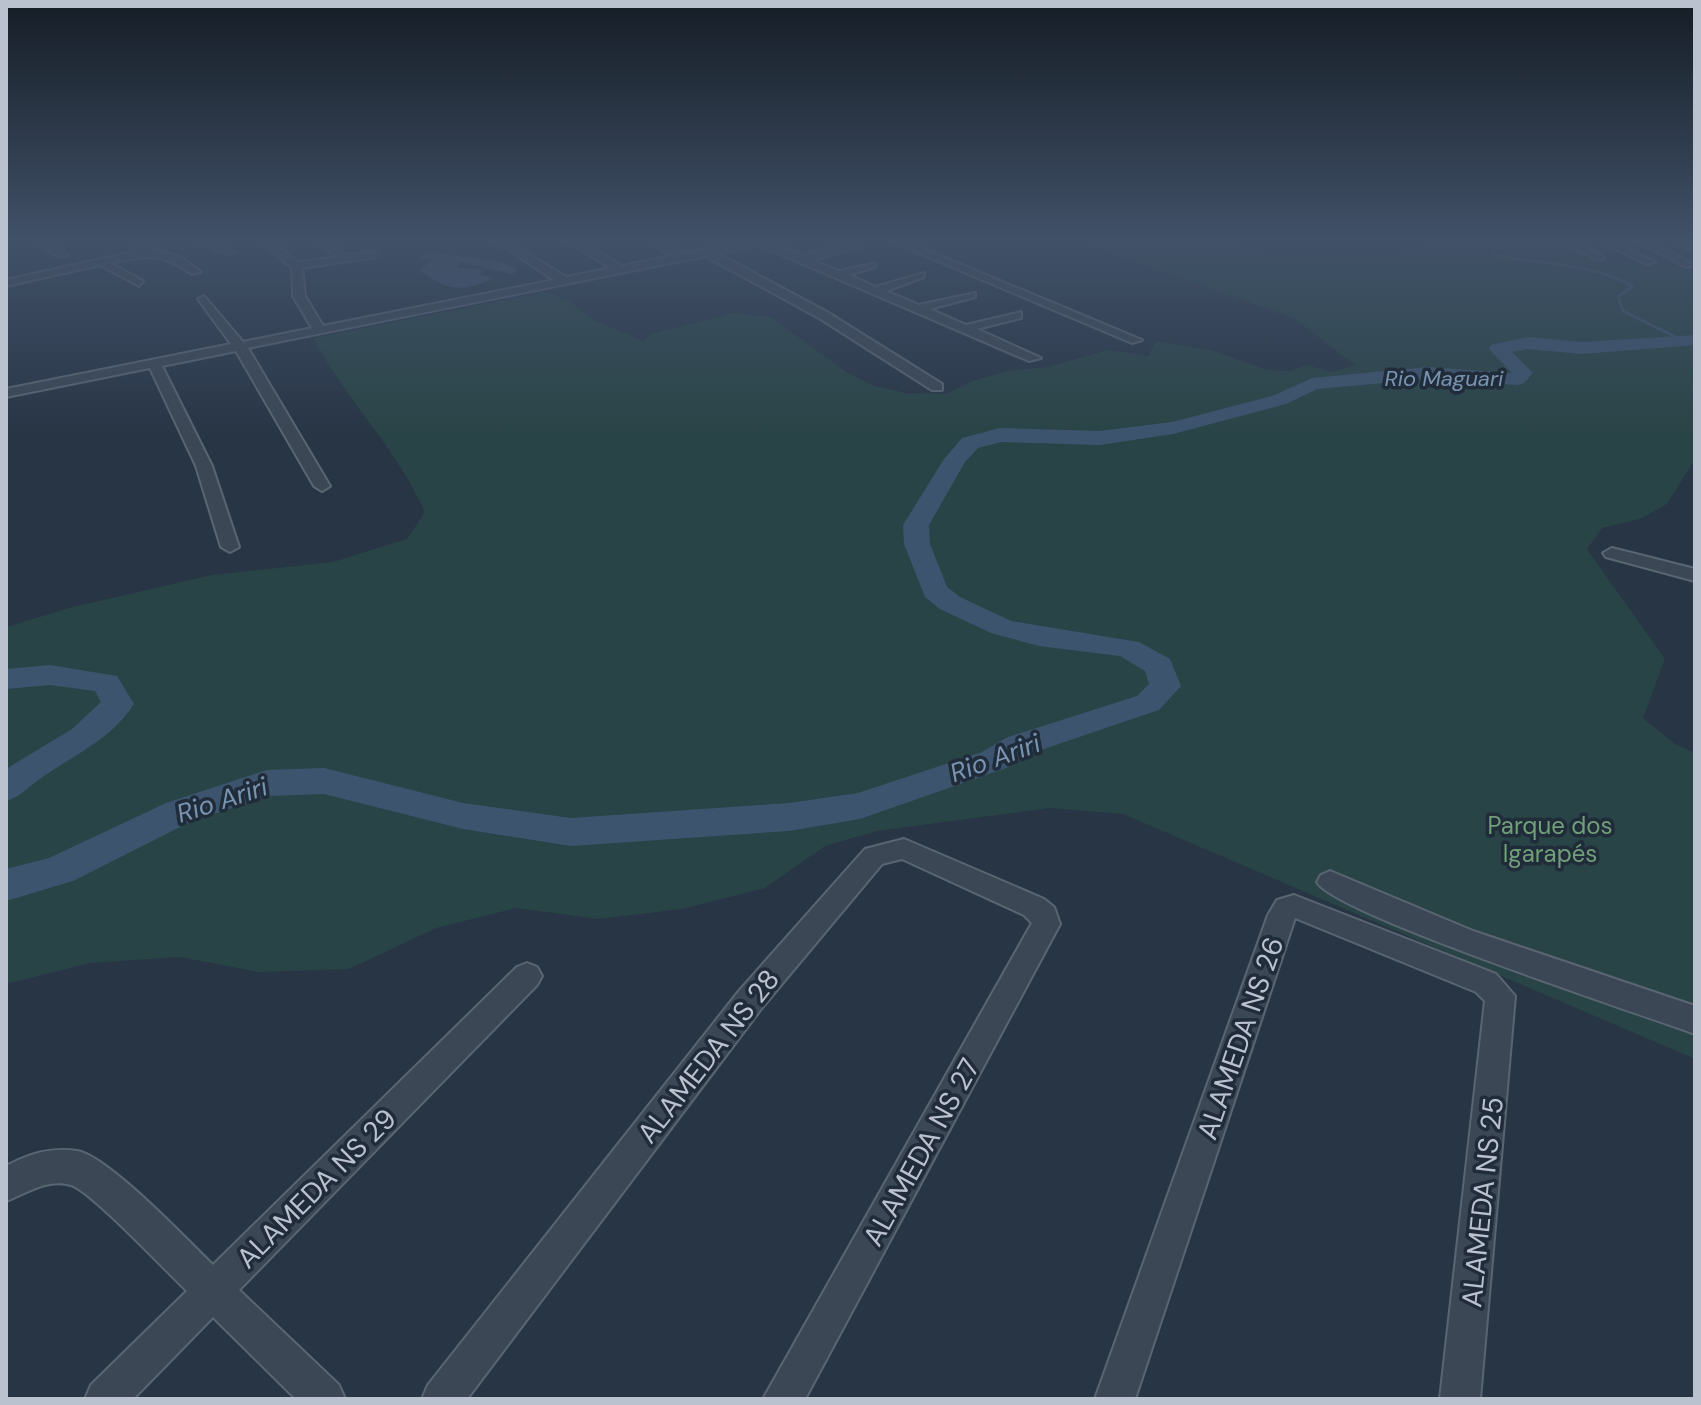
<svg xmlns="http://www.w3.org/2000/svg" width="1701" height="1405" viewBox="0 0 1701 1405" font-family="'DM Sans',sans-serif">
	<rect width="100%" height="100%" fill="#273545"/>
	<!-- green -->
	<path fill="#294446" d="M1074,240H1224L1281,256L1323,259L1407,251L1436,240H1558L1592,260L1685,267L1695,275V459L1667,504L1640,519L1602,528L1587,549L1665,659L1643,718L1675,744L1695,753V1059L1123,814L1050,808L877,831L825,846L765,888L682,909L598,919L516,908L436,928L349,969L258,972L180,957L90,963L6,984V627L73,607L212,575L333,562L407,539L425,512C396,448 346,399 313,338L547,292L568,300L596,321L643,341L652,334L733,313L771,317L846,372L872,385L905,393L946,394L973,381L1007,371L1047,367L1109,350L1148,356L1156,341L1211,350L1267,370L1291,371L1306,365L1331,372L1355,365L1294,318Z"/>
	<!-- water -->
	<path fill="#3d546e" d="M432,251C459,260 495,254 518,271L512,274L460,262L457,268L481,269V275L494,278C460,294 444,289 420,270L433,259L418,258Z"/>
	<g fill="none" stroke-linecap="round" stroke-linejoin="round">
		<!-- stream -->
		<path stroke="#3d546e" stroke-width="3" d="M1494,240L1500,245L1491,254C1538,265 1590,262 1633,286L1618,297L1623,311L1682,340"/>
		<!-- river -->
		<g fill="#3d546e" fill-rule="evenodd">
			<polygon points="1695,335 1695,345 1582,354 1527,349 1512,352 1533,373 1524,383 1517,385 1427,379 1317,389 1286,404 1173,434 1100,445 1001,442 978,448 965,462 929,525 930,544 947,587 960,597 1011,621 1139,642 1170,659 1181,686 1159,710 1032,753 1006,768 860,819 789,831 571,846 463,829 324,794 269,796 192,821 73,881 6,901 6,869 49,858 166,803 267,770 324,768 463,803 571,818 789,803 858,793 982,752 1008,737 1137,696 1149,684 1145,671 1120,656 1039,646 991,633 940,609 925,597 904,544 903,525 944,459 962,438 1000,428 1100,431 1172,422 1272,396 1312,378 1427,367 1512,373 1489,349 1491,345 1527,337 1582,342"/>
			<path d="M50,665L117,676L134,704C110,741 71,756 37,781C26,789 20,797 6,801V769L72,729L101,702L95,691L50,685L6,689V669Z"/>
		</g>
		<defs>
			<g id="minor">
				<polygon points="31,240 44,240 68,255 59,257"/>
				<polygon points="196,240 210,240 235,252 226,254"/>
				<polygon points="259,240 270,240 298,262 337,257 313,240 325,240 348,255 379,252 375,257 302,268 305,296 323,326 554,280 494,240 506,240 566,277 611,268 565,240 578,240 622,266 671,256 647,240 659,240 682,254 752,240 773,240 771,242 803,256 858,241 862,246 812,260 839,271 875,263 875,267 849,275 876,287 924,273 924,277 886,291 919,305 975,293 975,297 930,309 966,325 1021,312 1021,318 977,329 1041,358 1029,361 759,245 717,253 827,312 942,384 942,390 932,390 819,318 705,256 248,348 330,486 322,491 314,486 236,351 162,366 212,466 239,547 230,552 221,547 196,466 150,368 6,397 6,389 231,344 198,299 204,296 243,342 312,328 293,296 292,268"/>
				<polygon points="888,240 902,240 1142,340 1132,343"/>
				<polygon points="1560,240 1573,240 1605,258 1596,260"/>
				<polygon points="1598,240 1612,240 1655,262 1646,264"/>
				<polygon points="1634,240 1647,240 1695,265 1686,267"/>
				<polygon points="1673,240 1695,245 1695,252 1674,242"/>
				<path d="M136,244L180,257L201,272L192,274C159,252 148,255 110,263L143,281L139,286L100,265L6,286V280L137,251L131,247Z"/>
				<polygon points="1612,548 1695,569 1695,581 1606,557 1603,553"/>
				<polygon points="904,839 1044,899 1054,907 1060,924 805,1399 763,1399 1032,923 1024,915 902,859 882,864 761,1009 467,1399 422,1399 428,1385 739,991 865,849"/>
				<path d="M1330,871L1473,931L1695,1006V1034C1641,1014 1333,913 1317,882L1321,875Z"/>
				<polygon points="1294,895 1496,974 1515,996 1480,1399 1440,1399 1485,1001 1476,992 1295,918 1135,1399 1095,1399 1268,915 1277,900"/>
				<path d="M527,963L537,967L542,976L537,985L239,1290L339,1385L345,1399H296L213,1317L133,1399H85L91,1385L187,1291C167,1272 91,1191 71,1185C47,1178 27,1193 6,1201V1166C30,1154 49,1147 77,1151C107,1155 188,1241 213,1265L517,967Z"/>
			</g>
		</defs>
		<!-- minor casing -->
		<use href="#minor" stroke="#5a6572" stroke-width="4"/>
		<!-- minor -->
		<use href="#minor" fill="#3b4755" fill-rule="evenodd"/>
	</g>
	<!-- sky -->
	<linearGradient id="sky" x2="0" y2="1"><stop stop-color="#151d26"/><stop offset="0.55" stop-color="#415168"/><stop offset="1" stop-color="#415168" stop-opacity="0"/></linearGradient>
	<rect width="1701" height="437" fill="url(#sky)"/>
	<g text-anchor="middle" stroke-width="7" stroke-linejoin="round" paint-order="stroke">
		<!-- far-water labels -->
		<g font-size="22" font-style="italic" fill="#7994b1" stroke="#202c3a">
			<text x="1444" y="386">Rio Maguari</text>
		</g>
		<!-- park labels -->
		<g font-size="24" fill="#709f78" stroke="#202c3a">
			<text x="1550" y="834">Parque dos<tspan x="1550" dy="28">Igarapés</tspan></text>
		</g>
		<!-- water labels -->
		<g font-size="26" font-style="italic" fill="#7994b1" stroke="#202c3a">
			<text transform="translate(995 758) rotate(-20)" y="9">Rio Ariri</text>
			<text transform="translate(222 800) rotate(-18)" y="9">Rio Ariri</text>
		</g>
		<!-- near-street labels -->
		<g font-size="28" fill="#b9c2ce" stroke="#202c3a">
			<text transform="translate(1240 1038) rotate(-71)" y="10">ALAMEDA NS 26</text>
			<text transform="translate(708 1056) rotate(-52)" y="10">ALAMEDA NS 28</text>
			<text transform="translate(921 1152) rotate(-61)" y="10">ALAMEDA NS 27</text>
			<text transform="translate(316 1188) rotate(-45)" y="10">ALAMEDA NS 29</text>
			<text transform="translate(1482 1202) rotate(-84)" y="10">ALAMEDA NS 25</text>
		</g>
	</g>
	<!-- border -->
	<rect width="1701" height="1405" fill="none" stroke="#b9c2ce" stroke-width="16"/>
</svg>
